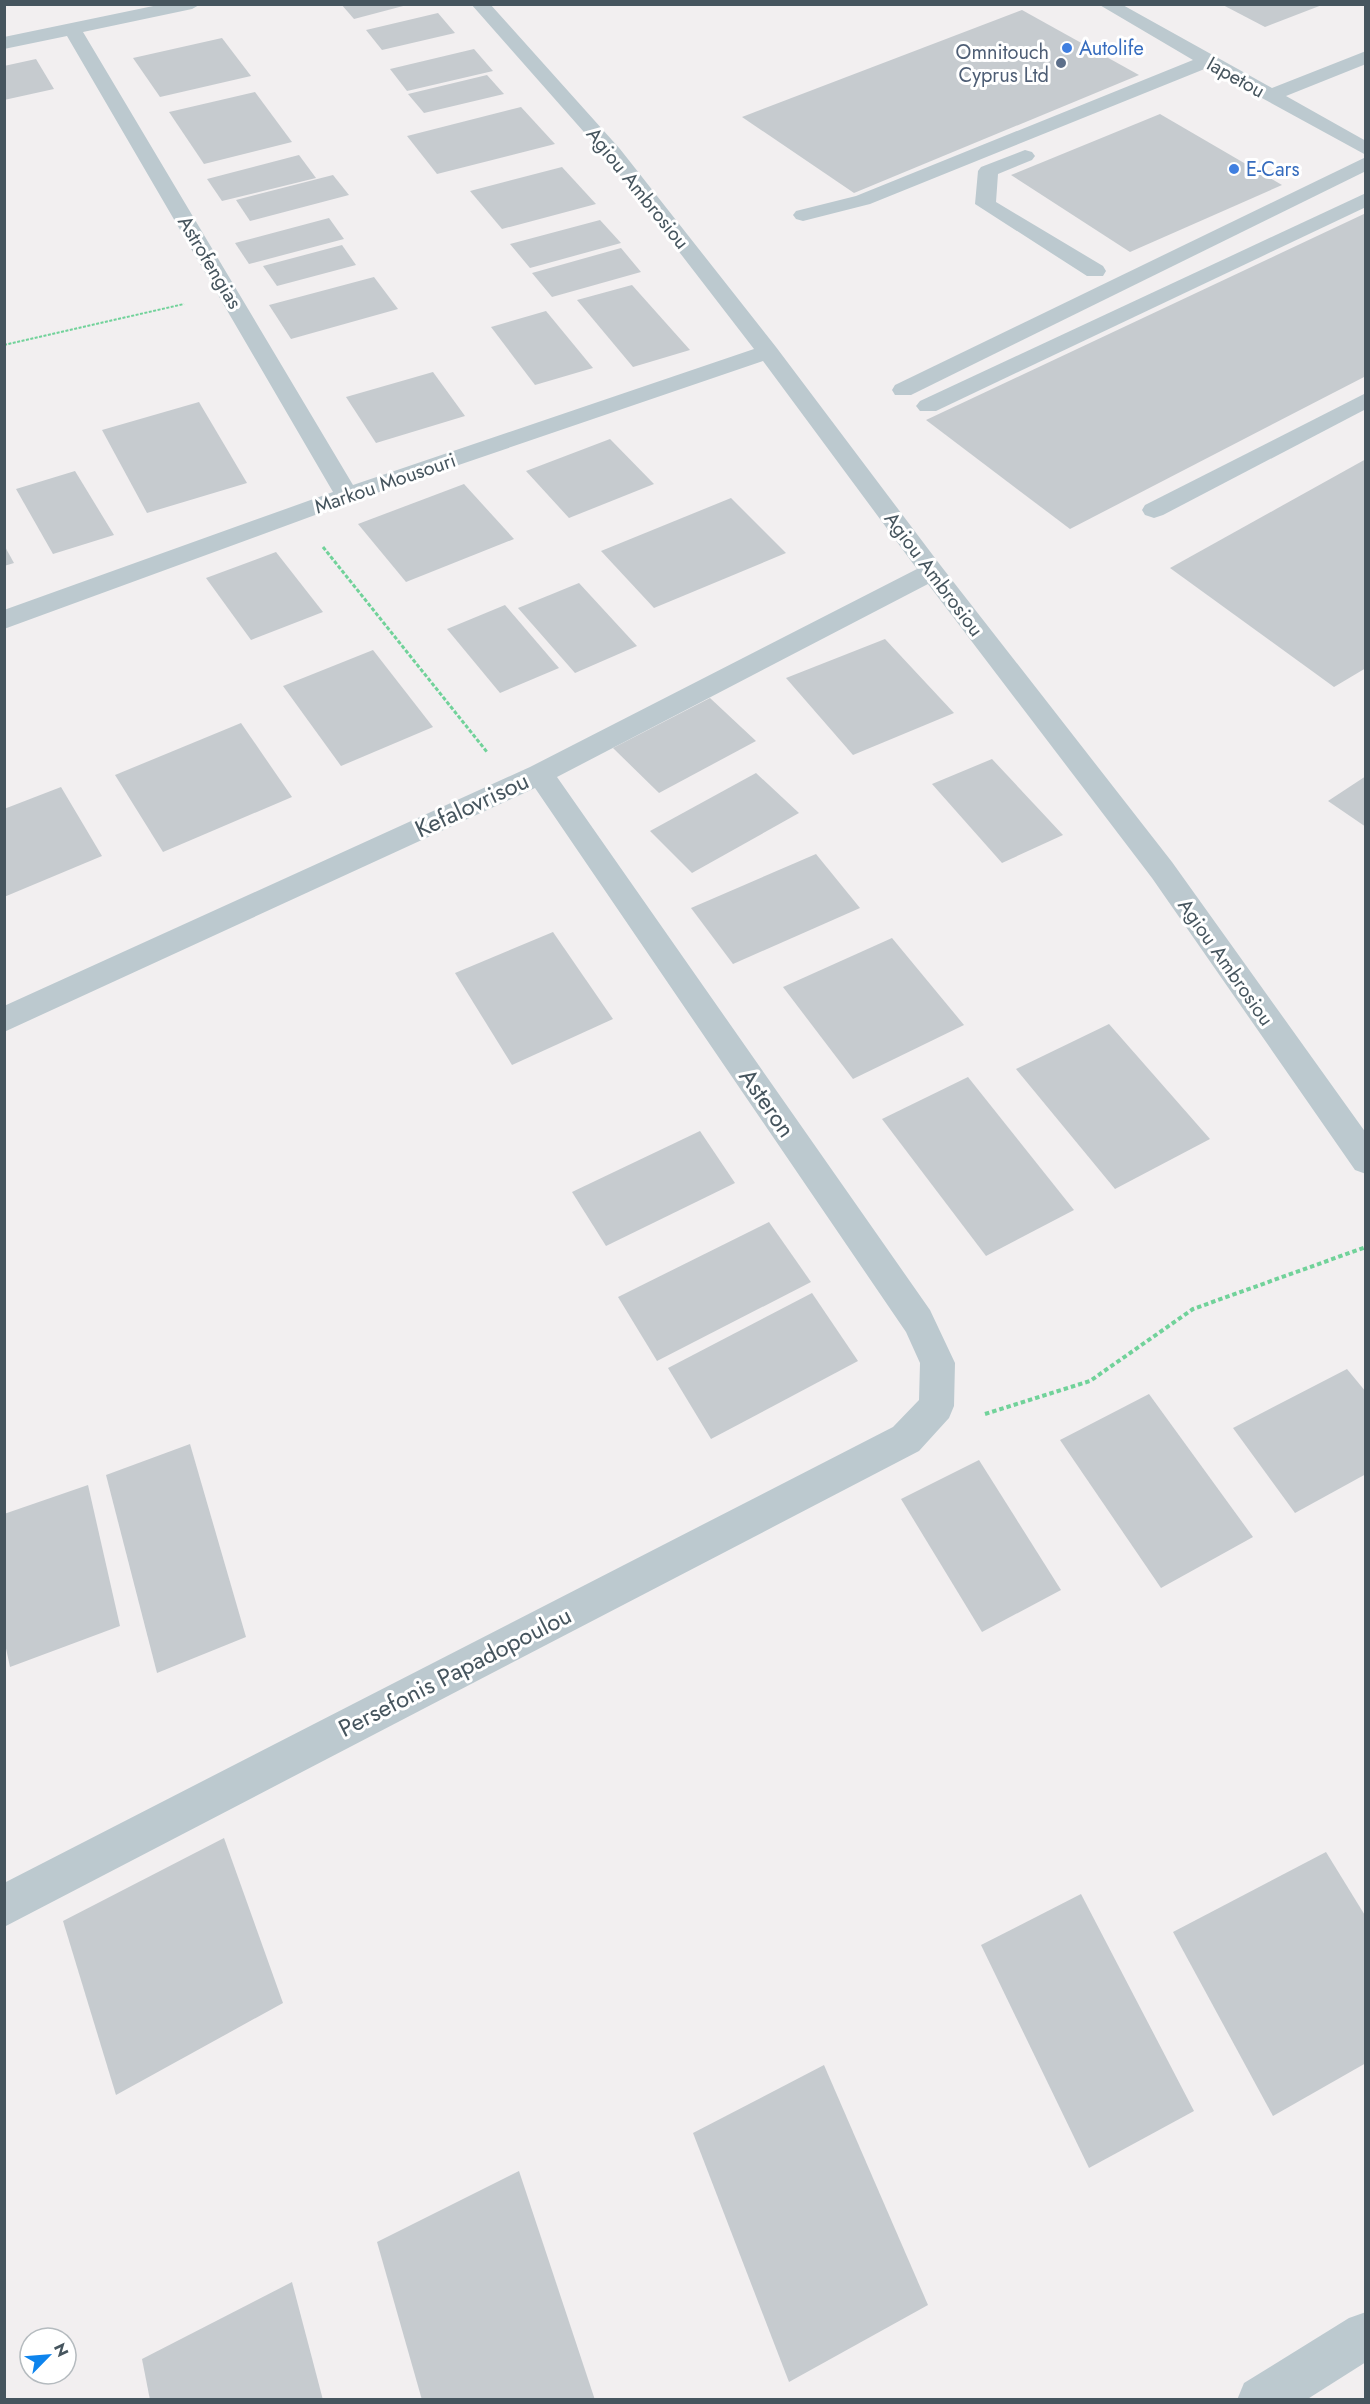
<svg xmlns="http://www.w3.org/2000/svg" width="1370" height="2404" viewBox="0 0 1370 2404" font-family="Jost,sans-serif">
	<rect width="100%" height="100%" fill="#f2eff0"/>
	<!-- building -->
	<g fill="#c6cbcf">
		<polygon points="341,4 407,4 407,5 354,19"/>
		<polygon points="1221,4 1322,4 1322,5 1265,27"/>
		<polygon points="1022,10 1139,75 854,193 742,117"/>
		<polygon points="438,13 455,33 382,50 366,30"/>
		<polygon points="222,38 251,76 160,97 133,58"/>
		<polygon points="474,49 493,71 407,91 390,69"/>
		<polygon points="36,59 54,89 4,100 4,66"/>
		<polygon points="487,75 504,94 424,113 408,94"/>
		<polygon points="255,92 292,142 204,164 169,112"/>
		<polygon points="521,107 555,144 437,174 407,136"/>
		<polygon points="1160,114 1282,185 1130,252 1011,175"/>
		<polygon points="299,155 316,178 222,201 207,179"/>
		<polygon points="562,167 596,204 502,229 470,191"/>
		<polygon points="333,175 349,195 250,221 236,200"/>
		<polygon points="1366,213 1366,376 1070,529 926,420"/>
		<polygon points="329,218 344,239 249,264 235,243"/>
		<polygon points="600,220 621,243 530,268 510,244"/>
		<polygon points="342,245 356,265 277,286 263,266"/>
		<polygon points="621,248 641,272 552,297 532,273"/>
		<polygon points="374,277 398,309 291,339 269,305"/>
		<polygon points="632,285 690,350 633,367 577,300"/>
		<polygon points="546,311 593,368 535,385 491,327"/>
		<polygon points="433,372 465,416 376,443 346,397"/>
		<polygon points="199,402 247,483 147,513 102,430"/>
		<polygon points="610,439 654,484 569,518 526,471"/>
		<polygon points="1366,459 1366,668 1334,687 1170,568"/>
		<polygon points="75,471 114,535 53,554 16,489"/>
		<polygon points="464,484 514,539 406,582 358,524"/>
		<polygon points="731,498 786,553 654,608 601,551"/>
		<polygon points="4,545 14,563 4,566"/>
		<polygon points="276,552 323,612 251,640 206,578"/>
		<polygon points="579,583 637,646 575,673 518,608"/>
		<polygon points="505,605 559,668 500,693 447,629"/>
		<polygon points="885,639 954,713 853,755 786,678"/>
		<polygon points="373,650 433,727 341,766 283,686"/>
		<polygon points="710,698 756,741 659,793 613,748"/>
		<polygon points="241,723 292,797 163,852 115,775"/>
		<polygon points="992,759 1063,835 1002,863 932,784"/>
		<polygon points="756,773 799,813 692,873 650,831"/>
		<polygon points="1366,776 1366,827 1328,801"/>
		<polygon points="61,787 102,856 4,897 4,809"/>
		<polygon points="816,854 860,908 733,964 691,908"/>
		<polygon points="553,932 613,1019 512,1065 455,973"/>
		<polygon points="892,938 964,1025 853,1079 783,987"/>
		<polygon points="1109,1024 1210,1139 1115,1189 1016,1069"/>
		<polygon points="968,1077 1074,1210 986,1256 882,1119"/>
		<polygon points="700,1131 735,1183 606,1246 572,1192"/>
		<polygon points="769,1222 811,1282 657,1361 618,1297"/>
		<polygon points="812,1293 858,1361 711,1439 668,1368"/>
		<polygon points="1347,1369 1366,1392 1366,1474 1295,1513 1233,1428"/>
		<polygon points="1149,1394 1253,1537 1161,1588 1060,1440"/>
		<polygon points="190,1444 246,1637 157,1673 106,1475"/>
		<polygon points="979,1460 1061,1590 982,1632 901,1499"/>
		<polygon points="88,1485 120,1626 10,1667 4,1639 4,1514"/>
		<polygon points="224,1838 283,2003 116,2095 63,1921"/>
		<polygon points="1326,1852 1366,1917 1366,2063 1273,2116 1173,1932"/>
		<polygon points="1081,1894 1194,2111 1089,2168 981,1945"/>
		<polygon points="824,2065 928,2305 789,2382 693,2133"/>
		<polygon points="519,2171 595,2400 422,2400 377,2242"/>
		<polygon points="292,2282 323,2400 150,2400 142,2359"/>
	</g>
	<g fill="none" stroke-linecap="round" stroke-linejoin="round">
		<!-- path-far2 -->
		<polyline stroke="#71d29a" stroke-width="2" stroke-dasharray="3 1.5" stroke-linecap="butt" points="4,345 184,304"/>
		<!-- path-far1 -->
		<polyline stroke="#71d29a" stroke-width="3" stroke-dasharray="4 2" stroke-linecap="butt" points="323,547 487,752"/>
		<!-- path -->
		<polyline stroke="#71d29a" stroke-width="4" stroke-dasharray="4.5 3" stroke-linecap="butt" points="985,1414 1090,1381 1193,1309 1366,1247"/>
		<!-- minor -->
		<g fill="#bcc9cf" fill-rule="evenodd">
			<polygon points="163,4 201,4 192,9 83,32 353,485 754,349 606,157 471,4 490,4 620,149 776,347 941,566 1172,862 1366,1133 1366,1174 1355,1170 1152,878 928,584 557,777 930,1310 955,1363 954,1406 949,1418 919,1451 4,1927 4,1883 893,1427 919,1400 920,1363 906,1332 535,788 4,1032 4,1006 530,767 917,569 763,361 356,500 4,629 4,610 333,492 67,36 4,49 4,37"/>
			<polygon points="1098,4 1121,4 1272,88 1366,51 1366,64 1286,96 1366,141 1366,155 1207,68 870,204 803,221 796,219 793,215 796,211 856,196 1193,60"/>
			<polygon points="1025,150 1032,152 1035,156 1032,160 998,174 996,202 1103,266 1106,271 1103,276 1087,276 975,204 978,171 981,167"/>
			<polygon points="1366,157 1366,171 911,395 895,395 892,390 895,385"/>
			<polygon points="1366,193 1366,207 936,411 920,411 916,406 920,401"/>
			<polygon points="1366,393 1366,409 1163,515 1154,518 1145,515 1142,510 1145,505"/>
			<polygon points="1366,2312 1366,2362 1306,2400 1237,2400 1244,2383 1349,2318"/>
		</g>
	</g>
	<!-- markers -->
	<g fill="#3f7fe0" stroke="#fff" stroke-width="2">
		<circle cx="1067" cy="48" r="6"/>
		<circle cx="1234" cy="169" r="6"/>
	</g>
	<circle fill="#5c6f8a" stroke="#fff" stroke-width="2" cx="1061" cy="63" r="6"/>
	<g text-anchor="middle" stroke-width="6" stroke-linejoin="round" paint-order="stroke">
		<!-- far-shop labels -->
		<g font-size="20" fill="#366cbe" stroke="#fff" text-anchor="start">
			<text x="1079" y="55">Autolife</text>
			<text x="1246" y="176">E-Cars</text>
		</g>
		<!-- far-service labels -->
		<g font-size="20" fill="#4e5e75" stroke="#fff" text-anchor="end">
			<text x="1049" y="59">Omnitouch<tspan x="1049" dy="23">Cyprus Ltd</tspan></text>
		</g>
		<!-- far-street labels -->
		<g font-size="20" fill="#46555e" stroke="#fff">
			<text transform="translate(1236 77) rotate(29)" y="7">Iapetou</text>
			<text transform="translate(638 188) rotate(51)" y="7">Agiou Ambrosiou</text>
			<text transform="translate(210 262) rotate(59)" y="7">Astrofengias</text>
			<text transform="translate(385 483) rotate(-19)" y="7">Markou Mousouri</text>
			<text transform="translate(934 574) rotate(53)" y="7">Agiou Ambrosiou</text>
			<text transform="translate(1226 962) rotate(55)" y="7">Agiou Ambrosiou</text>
		</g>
		<!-- street labels -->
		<g font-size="24" fill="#46555e" stroke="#fff">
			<text transform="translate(472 805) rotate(-25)" y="8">Kefalovrisou</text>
			<text transform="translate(767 1103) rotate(55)" y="8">Asteron</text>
			<text transform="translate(455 1672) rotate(-27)" y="8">Persefonis Papadopoulou</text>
		</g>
	</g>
	<!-- border -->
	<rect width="1370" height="2404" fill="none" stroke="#46555e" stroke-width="12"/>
	<!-- north arrow -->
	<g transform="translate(48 2356) rotate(65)"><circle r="28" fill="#ffffff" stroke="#b5bbbf" stroke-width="1.5"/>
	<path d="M0-4.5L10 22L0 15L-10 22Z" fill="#0e84ed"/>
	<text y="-9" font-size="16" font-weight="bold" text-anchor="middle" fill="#46555e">N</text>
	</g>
</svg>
